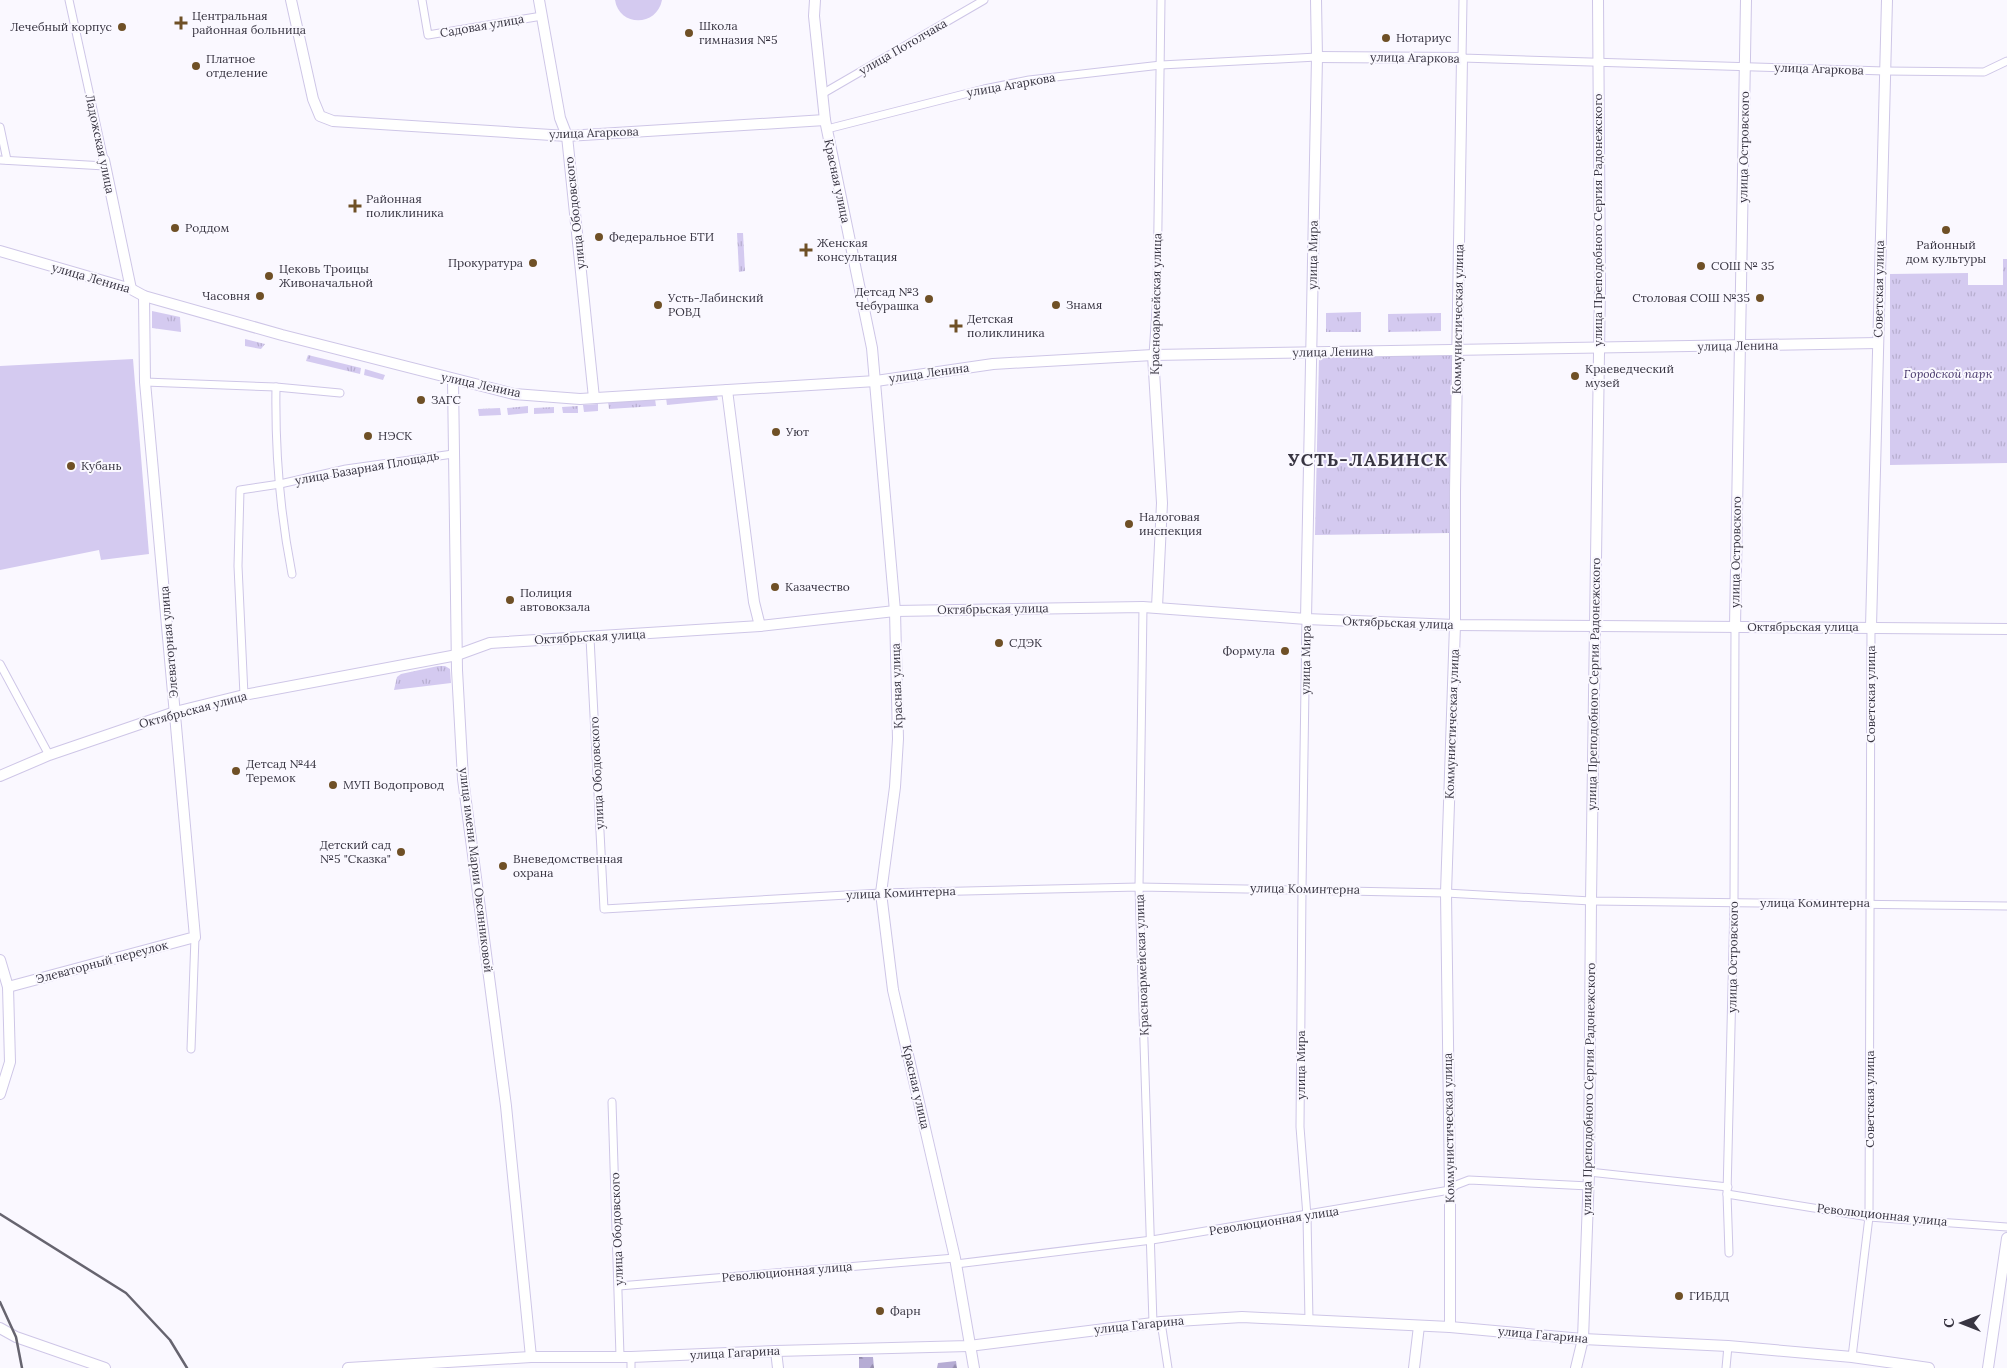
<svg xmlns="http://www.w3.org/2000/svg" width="2007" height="1368" viewBox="0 0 2007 1368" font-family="Lora,serif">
	<defs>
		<pattern id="grass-tufts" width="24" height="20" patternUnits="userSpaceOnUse" patternTransform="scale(1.25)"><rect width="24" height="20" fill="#d4caf0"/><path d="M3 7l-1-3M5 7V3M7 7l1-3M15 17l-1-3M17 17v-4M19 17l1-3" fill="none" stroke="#b7aecf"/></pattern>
		<pattern id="forest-firs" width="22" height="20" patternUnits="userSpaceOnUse" patternTransform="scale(1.25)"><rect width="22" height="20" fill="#b6acd4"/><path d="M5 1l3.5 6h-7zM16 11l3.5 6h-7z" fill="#958dae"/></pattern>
	</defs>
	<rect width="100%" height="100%" fill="#faf8ff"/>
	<!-- grass -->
	<g fill="url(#grass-tufts)">
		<polygon points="737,233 743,233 745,271 739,272"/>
		<polygon points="2003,259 2007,259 2007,463 1890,465 1890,274 1968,273 1968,285 2003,285"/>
		<polygon points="152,311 180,317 181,332 152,328"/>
		<polygon points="1361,312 1361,332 1326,332 1326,313"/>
		<polygon points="1441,313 1441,331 1388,332 1388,314"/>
		<polygon points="245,339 265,344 261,349 245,346"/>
		<polygon points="1452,353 1450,533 1315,535 1319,357"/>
		<polygon points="308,355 361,368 360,374 306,361"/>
		<polygon points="365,369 385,375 383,380 364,375"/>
		<polygon points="714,394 717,396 718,400 667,405 666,398"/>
		<polygon points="655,399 656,406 609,409 608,402"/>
		<polygon points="598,404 598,411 584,412 583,405"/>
		<polygon points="528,406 528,413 508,415 507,408"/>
		<polygon points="578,406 578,413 563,413 562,407"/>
		<polygon points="554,407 554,413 534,414 534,408"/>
		<polygon points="500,408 501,415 479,416 478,409"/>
		<polygon points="438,666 445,666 450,669 451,683 394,690 397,677 401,674"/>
	</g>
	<!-- forest -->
	<g fill="url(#forest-firs)">
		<polygon points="859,1357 873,1357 874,1368 859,1368"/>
		<polygon points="956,1361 957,1368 937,1368 938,1363"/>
	</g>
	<!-- pitch -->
	<g fill="#d4caf0">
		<path d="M615,0H662C657,27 619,27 615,0Z"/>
		<polygon points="133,359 149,554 101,560 99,550 0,570 0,366"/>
	</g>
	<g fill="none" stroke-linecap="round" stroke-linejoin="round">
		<defs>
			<g id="street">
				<polyline points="69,0 104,160"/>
				<polyline points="422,0 428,35 542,16"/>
				<polyline points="1463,0 1462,58 1885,71 1984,72 2007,61"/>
				<polyline points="822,94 984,0"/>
				<polyline points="0,127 7,160"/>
				<polyline points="827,129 984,89 1029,80 1161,65 1317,57"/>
				<polyline points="0,160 105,166"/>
				<polyline points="1153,355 1157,294 1161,0"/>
				<polyline points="145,382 276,387 340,393"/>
				<path d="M276,387C275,450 280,513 292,574"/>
				<polyline points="1143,607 1139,887 1153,1323"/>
				<polyline points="1306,619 1302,889 1300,1127 1307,1216 1309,1321"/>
				<polyline points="590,638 604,909 881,893 1139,887 1446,893 1591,901 2007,906"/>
				<polyline points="0,664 49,755"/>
				<polyline points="244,695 238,566 240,490 280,484 346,469 453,454"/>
				<polyline points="191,1049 195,937"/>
				<polyline points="612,1102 620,1356"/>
				<polyline points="1589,1172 1728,1187"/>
				<polyline points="1727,1194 1869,1217 2007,1227"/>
				<polyline points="1729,1253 1727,1194 1734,903 1735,627"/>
				<polyline points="956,1264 1152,1240 1450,1190 1456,1185 1469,1180 1589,1186"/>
				<polyline points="619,1286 955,1258"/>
				<polyline points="1161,1322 1168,1368"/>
				<polyline points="631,1357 631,1368"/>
				<polyline points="1852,1357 1869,1217 1871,627"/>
				<polyline points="1726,1368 1728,1346"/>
			</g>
			<g id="secondary">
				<polyline points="291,0 313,99 320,116 333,121 567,136 825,120"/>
				<polyline points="539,0 560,118 567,136 594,398"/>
				<polyline points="815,0 814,16 825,120 872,348 895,611 898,739 895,787 881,893 893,990 955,1258 974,1368"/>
				<polyline points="1317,57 1462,58 1455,492 1455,625 1446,893 1450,1190 1450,1327"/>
				<polyline points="104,160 131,289"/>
				<polyline points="0,251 131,289 144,296 282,335 514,394 580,399 876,381 993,364 1153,355 1878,343"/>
				<polyline points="1153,355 1162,503 1157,607"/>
				<polyline points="453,380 457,670 463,779 506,1106 531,1357"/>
				<polyline points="727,390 754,602 760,626"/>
				<polyline points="1306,619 1317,57 1316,0"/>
				<polyline points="1735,627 1746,0"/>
				<polyline points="1871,627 1887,0"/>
				<polyline points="0,776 49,755 175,712 244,695 457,655 490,643 760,626 895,611 1143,607 1306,619 1455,625 2007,629"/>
				<polyline points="0,960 8,987 10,1062 0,1094"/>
				<polyline points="8,987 195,937 145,382 144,296"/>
				<polyline points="0,1328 16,1337 105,1368"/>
				<polyline points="776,1351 778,1368"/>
				<polyline points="348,1368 531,1357 631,1357 776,1351 969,1346 1161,1322 1242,1317 1450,1327 1583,1339 1728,1346 1852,1357 1929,1368"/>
				<polyline points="1414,1368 1419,1326"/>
				<polyline points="1576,1368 1583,1339 1589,1172 1591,901 1600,285 1598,0"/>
				<polyline points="1988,1368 2007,1238"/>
			</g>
		</defs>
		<!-- street casing -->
		<use href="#street" stroke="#cec6e7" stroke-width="9"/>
		<!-- secondary casing -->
		<use href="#secondary" stroke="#cec6e7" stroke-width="12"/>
		<!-- street -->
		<use href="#street" stroke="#fff" stroke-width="7"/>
		<!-- secondary -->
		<use href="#secondary" stroke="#fff" stroke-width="10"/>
		<!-- rail -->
		<g stroke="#66646f" stroke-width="2.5">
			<polyline points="0,1214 126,1293 170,1340 187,1368"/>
			<polyline points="0,1302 16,1337 22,1368"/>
		</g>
	</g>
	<!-- markers -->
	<g fill="#6f5026" stroke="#faf8ff" stroke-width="2">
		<path d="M178.5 15.5h5v5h5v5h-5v5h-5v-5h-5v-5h5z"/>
		<circle cx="122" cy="27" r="5"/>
		<circle cx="689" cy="33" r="5"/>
		<circle cx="1386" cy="38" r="5"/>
		<circle cx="196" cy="66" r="5"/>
		<path d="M352.5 198.5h5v5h5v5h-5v5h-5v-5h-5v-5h5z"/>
		<circle cx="175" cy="228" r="5"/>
		<circle cx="1946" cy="230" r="5"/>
		<circle cx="599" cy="237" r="5"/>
		<path d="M803.5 242.5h5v5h5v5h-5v5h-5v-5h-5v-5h5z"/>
		<circle cx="533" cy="263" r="5"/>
		<circle cx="1701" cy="266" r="5"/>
		<circle cx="269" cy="276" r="5"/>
		<circle cx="260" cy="296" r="5"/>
		<circle cx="1760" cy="298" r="5"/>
		<circle cx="929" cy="299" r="5"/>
		<circle cx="658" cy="305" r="5"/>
		<circle cx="1056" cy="305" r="5"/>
		<path d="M953.5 318.5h5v5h5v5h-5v5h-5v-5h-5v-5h5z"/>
		<circle cx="1575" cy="376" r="5"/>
		<circle cx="421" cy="400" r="5"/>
		<circle cx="776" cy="432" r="5"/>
		<circle cx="368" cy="436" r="5"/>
		<circle cx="71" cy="466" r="5"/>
		<circle cx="1129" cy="524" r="5"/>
		<circle cx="775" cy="587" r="5"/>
		<circle cx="510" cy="600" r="5"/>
		<circle cx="999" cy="643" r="5"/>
		<circle cx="1285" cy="651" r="5"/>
		<circle cx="236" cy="771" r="5"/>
		<circle cx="333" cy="785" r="5"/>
		<circle cx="401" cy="852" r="5"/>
		<circle cx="503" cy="866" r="5"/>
		<circle cx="1679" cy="1296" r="5"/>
		<circle cx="880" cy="1311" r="5"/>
	</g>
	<g text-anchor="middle" stroke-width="4" stroke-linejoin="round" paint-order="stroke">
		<!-- poi labels -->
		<g font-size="12" fill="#383542" stroke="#faf8ff" text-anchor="start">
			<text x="192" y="20">Центральная<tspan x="192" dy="14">районная больница</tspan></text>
			<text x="699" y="30">Школа<tspan x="699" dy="14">гимназия №5</tspan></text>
			<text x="112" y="31" text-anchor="end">Лечебный корпус</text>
			<text x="1396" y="42">Нотариус</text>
			<text x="206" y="63">Платное<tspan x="206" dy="14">отделение</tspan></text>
			<text x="366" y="203">Районная<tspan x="366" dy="14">поликлиника</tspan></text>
			<text x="185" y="232">Роддом</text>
			<text x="609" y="241">Федеральное БТИ</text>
			<text x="817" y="247">Женская<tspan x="817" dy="14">консультация</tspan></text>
			<text x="1946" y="249" text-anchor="middle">Районный<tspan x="1946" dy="14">дом культуры</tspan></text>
			<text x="523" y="267" text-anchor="end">Прокуратура</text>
			<text x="1711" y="270">СОШ № 35</text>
			<text x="279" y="273">Цековь Троицы<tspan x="279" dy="14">Живоначальной</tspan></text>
			<text x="919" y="296" text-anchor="end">Детсад №3<tspan x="919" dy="14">Чебурашка</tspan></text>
			<text x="250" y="300" text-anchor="end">Часовня</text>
			<text x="668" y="302">Усть-Лабинский<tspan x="668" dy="14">РОВД</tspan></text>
			<text x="1750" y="302" text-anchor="end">Столовая СОШ №35</text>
			<text x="1066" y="309">Знамя</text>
			<text x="967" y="323">Детская<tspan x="967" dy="14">поликлиника</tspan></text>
			<text x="1585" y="373">Краеведческий<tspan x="1585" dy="14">музей</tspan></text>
			<text x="431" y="404">ЗАГС</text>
			<text x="786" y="436">Уют</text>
			<text x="378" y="440">НЭСК</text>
			<text x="81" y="470">Кубань</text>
			<text x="1139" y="521">Налоговая<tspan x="1139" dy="14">инспекция</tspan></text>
			<text x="785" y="591">Казачество</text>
			<text x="520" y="597">Полиция<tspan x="520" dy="14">автовокзала</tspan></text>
			<text x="1009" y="647">СДЭК</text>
			<text x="1275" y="655" text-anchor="end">Формула</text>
			<text x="246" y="768">Детсад №44<tspan x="246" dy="14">Теремок</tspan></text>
			<text x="343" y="789">МУП Водопровод</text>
			<text x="391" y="849" text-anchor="end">Детский сад<tspan x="391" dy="14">№5 "Сказка"</tspan></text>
			<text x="513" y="863">Вневедомственная<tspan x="513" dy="14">охрана</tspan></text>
			<text x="1689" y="1300">ГИБДД</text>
			<text x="890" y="1315">Фарн</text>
		</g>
		<!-- street labels -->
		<g font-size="12" fill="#383542" stroke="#faf8ff">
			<text transform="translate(482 26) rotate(-10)" y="4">Садовая улица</text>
			<text transform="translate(903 47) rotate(-30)" y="4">улица Потолчака</text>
			<text transform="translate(1415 58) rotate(1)" y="4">улица Агаркова</text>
			<text transform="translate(1819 69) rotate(2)" y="4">улица Агаркова</text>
			<text transform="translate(1011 85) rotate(-10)" y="4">улица Агаркова</text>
			<text transform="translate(594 133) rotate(-2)" y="4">улица Агаркова</text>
			<text transform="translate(100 144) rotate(78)" y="4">Ладожская улица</text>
			<text transform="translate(1744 147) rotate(-89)" y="4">улица Островского</text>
			<text transform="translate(837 181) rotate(78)" y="4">Красная улица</text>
			<text transform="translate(575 213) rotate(-96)" y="4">улица Ободовского</text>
			<text transform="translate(1598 220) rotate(-90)" y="4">улица Преподобного Сергия Радонежского</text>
			<text transform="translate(1313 255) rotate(-89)" y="4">улица Мира</text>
			<text transform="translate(91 278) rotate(16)" y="4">улица Ленина</text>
			<text transform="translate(1879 289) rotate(-89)" y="4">Советская улица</text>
			<text transform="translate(1156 304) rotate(-89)" y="4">Красноармейская улица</text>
			<text transform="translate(1458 319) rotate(-89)" y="4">Коммунистическая улица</text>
			<text transform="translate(1738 346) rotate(-1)" y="4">улица Ленина</text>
			<text transform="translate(1333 352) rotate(-1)" y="4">улица Ленина</text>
			<text transform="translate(929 373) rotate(-8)" y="4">улица Ленина</text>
			<text transform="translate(481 385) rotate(12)" y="4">улица Ленина</text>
			<text transform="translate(367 468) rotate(-10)" y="4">улица Базарная Площадь</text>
			<text transform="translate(1736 552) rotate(-89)" y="4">улица Островского</text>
			<text transform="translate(993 609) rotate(-1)" y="4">Октябрьская улица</text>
			<text transform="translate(1398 623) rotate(2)" y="4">Октябрьская улица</text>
			<text x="1803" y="631">Октябрьская улица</text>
			<text transform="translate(590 637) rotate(-3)" y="4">Октябрьская улица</text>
			<text transform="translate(169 642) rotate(-95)" y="4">Элеваторная улица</text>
			<text transform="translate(1306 660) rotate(-89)" y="4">улица Мира</text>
			<text transform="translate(1594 684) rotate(-89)" y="4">улица Преподобного Сергия Радонежского</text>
			<text transform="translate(897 686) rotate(-92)" y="4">Красная улица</text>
			<text transform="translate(1871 694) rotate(-90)" y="4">Советская улица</text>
			<text transform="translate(193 710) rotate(-15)" y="4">Октябрьская улица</text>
			<text transform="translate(1452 724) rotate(-88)" y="4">Коммунистическая улица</text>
			<text transform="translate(597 773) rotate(-93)" y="4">улица Ободовского</text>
			<text transform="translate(476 870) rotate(83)" y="4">улица имени Марии Овсянниковой</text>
			<text transform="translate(1305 889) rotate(1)" y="4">улица Коминтерна</text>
			<text transform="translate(901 893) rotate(-2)" y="4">улица Коминтерна</text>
			<text x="1815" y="907">улица Коминтерна</text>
			<text transform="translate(1733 957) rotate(-89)" y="4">улица Островского</text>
			<text transform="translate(102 962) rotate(-15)" y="4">Элеваторный переулок</text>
			<text transform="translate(1142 965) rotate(-92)" y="4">Красноармейская улица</text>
			<text transform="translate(1301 1065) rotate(-90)" y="4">улица Мира</text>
			<text transform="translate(916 1087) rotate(77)" y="4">Красная улица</text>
			<text transform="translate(1589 1089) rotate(-89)" y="4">улица Преподобного Сергия Радонежского</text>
			<text transform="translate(1870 1099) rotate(-90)" y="4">Советская улица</text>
			<text transform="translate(1449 1128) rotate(-91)" y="4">Коммунистическая улица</text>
			<text transform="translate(1882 1215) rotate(6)" y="4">Революционная улица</text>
			<text transform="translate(1274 1221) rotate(-9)" y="4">Революционная улица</text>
			<text transform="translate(617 1229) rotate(-92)" y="4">улица Ободовского</text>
			<text transform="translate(787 1272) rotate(-5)" y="4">Революционная улица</text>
			<text transform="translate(1139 1325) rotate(-6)" y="4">улица Гагарина</text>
			<text transform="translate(1543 1335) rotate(5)" y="4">улица Гагарина</text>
			<text transform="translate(735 1353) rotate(-3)" y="4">улица Гагарина</text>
		</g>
		<!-- park labels -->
		<g font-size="12" font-style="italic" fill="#46366a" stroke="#faf8ff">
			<text x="1948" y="378">Городской парк</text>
		</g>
		<!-- district labels -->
		<g font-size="18" font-weight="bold" letter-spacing="1" fill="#383542" stroke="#faf8ff">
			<text x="1368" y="466">УСТЬ-ЛАБИНСК</text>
		</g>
	</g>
	<!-- north arrow -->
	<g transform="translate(1962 1323) rotate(270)" stroke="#faf8ff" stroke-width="4" paint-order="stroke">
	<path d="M0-4L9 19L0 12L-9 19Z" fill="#383542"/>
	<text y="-8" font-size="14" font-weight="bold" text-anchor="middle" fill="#383542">С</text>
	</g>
</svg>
